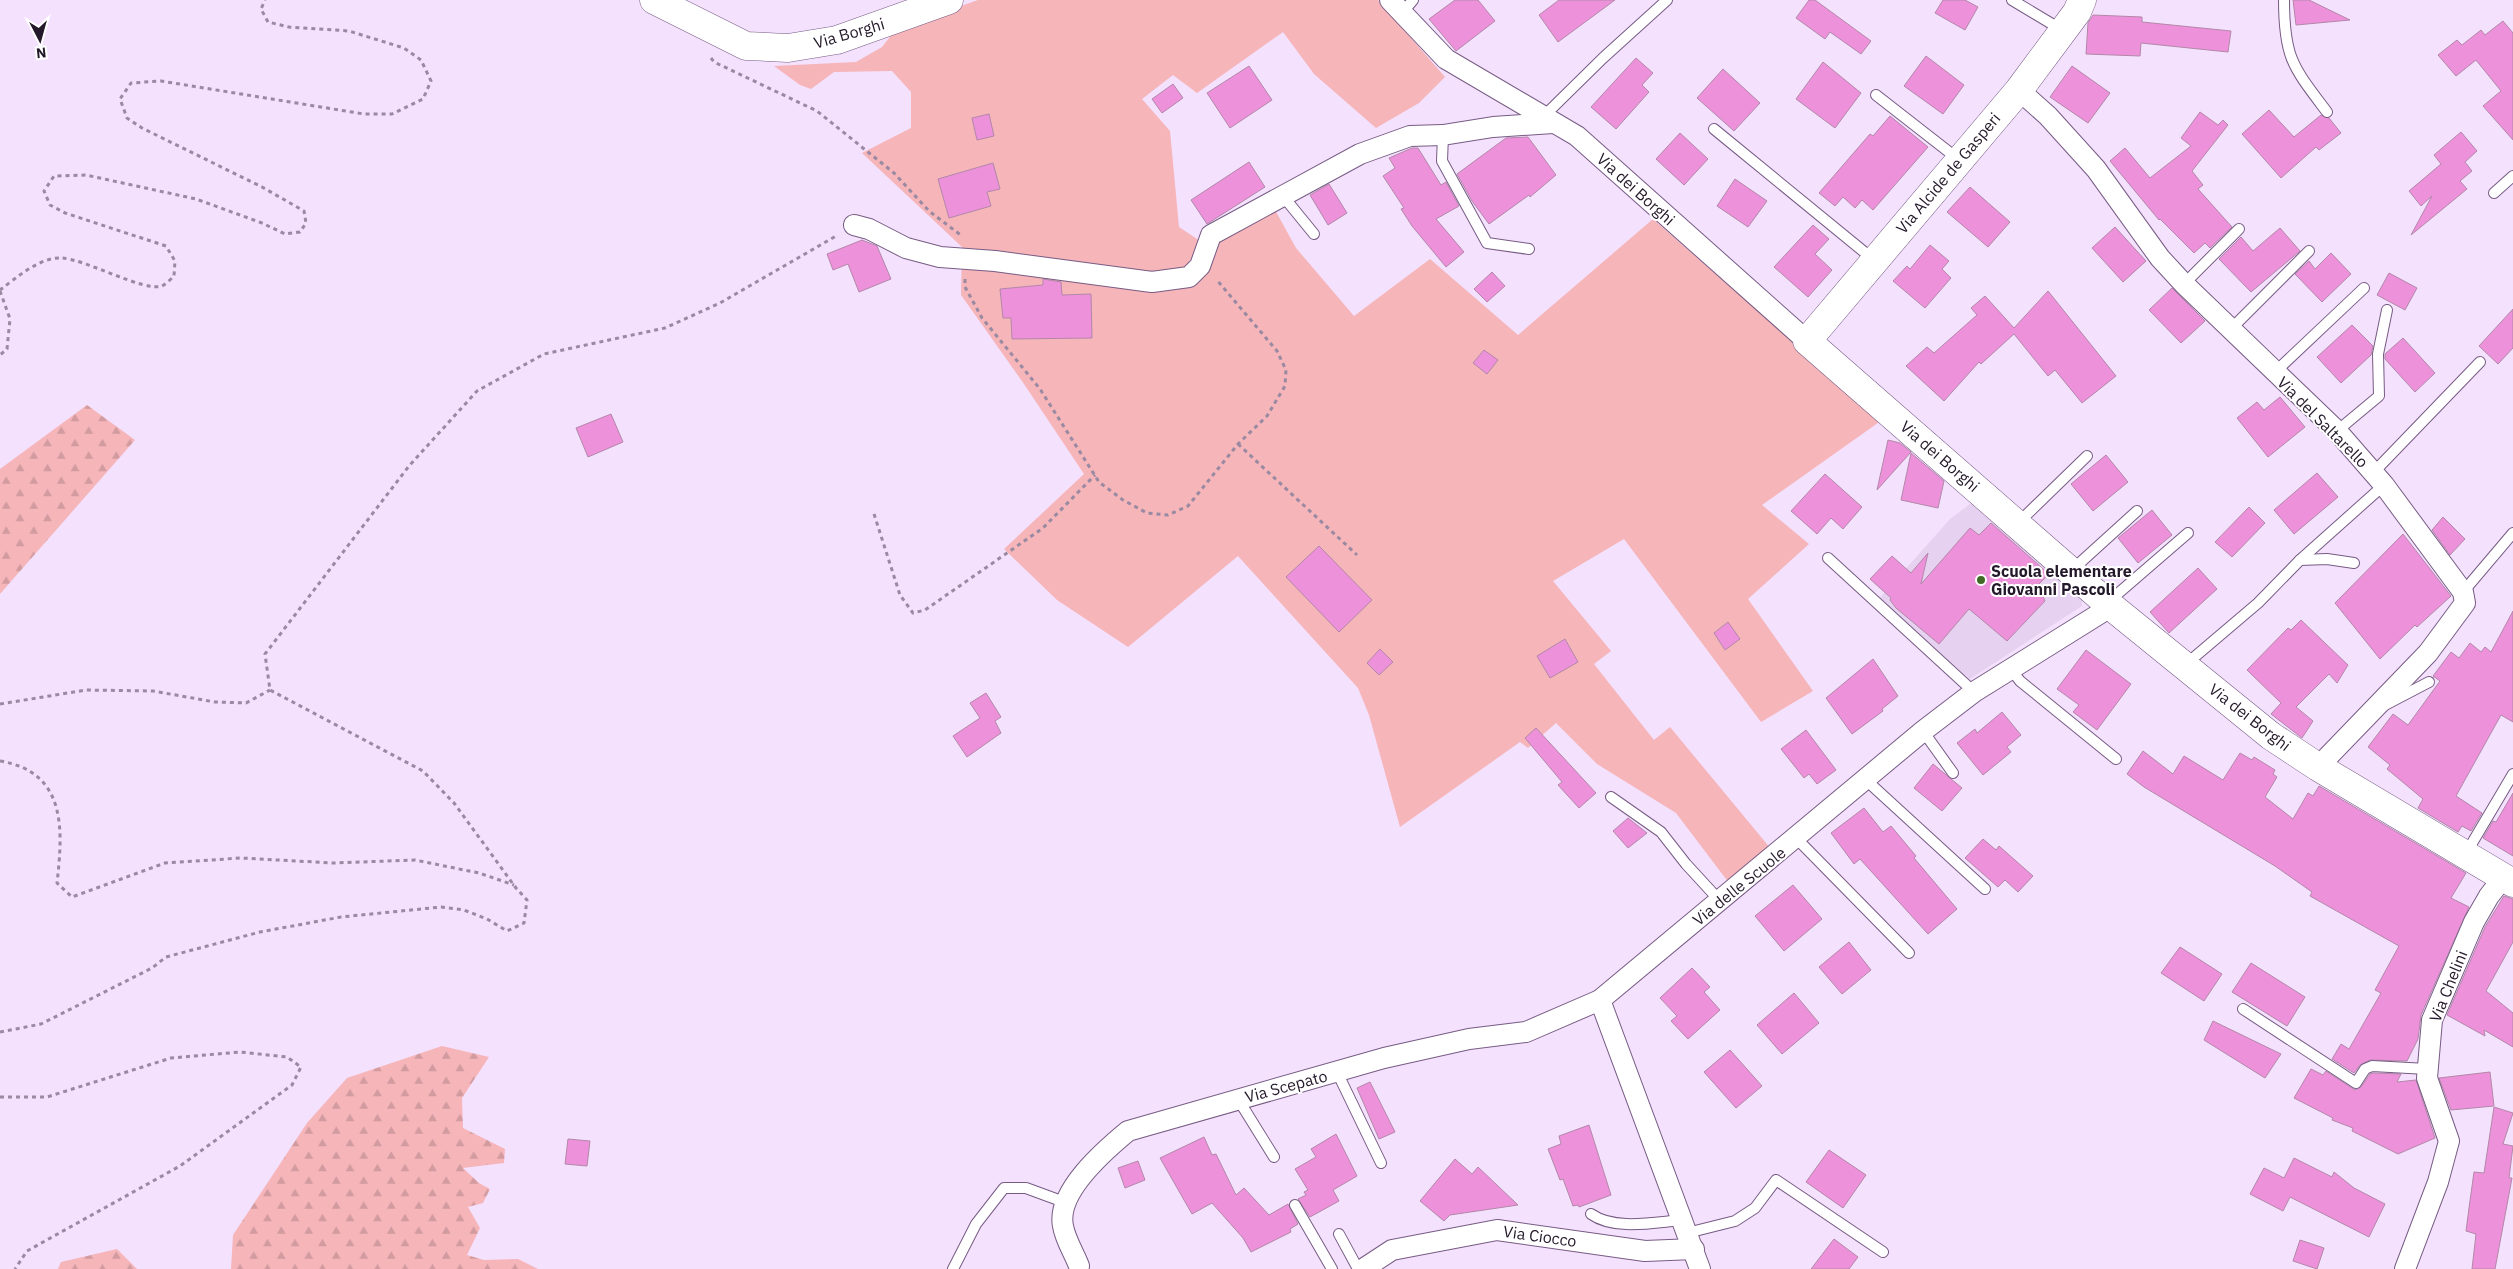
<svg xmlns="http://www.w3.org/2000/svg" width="2513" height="1269" viewBox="0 0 2513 1269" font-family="'IBM Plex Sans',sans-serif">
	<defs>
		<pattern id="forest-firs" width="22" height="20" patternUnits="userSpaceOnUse" patternTransform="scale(1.25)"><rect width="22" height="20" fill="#f5b5b9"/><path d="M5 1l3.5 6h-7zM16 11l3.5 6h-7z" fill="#d29b9f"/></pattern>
	</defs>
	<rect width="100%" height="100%" fill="#f4e1fe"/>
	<!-- built -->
	<polygon fill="#e7d1f1" points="1970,504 1983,504 2082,593 2082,606 1970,679 1878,600 1950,519"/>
	<!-- green -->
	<polygon fill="#f5b5b9" points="978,0 1378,0 1445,77 1419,103 1376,128 1314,74 1283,32 1197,93 1173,75 1142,99 1170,131 1179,227 1215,251 1220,238 1274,208 1296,248 1354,316 1430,259 1518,335 1653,219 1882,420 1762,505 1809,544 1748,599 1813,691 1761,722 1624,539 1553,581 1611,651 1594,664 1654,740 1670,727 1771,849 1729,883 1676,813 1597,764 1556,723 1528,748 1520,742 1400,827 1369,715 1358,688 1238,556 1128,647 1057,600 1004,549 1084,474 1024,384 961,295 962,247 862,153 911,128 911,92 892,71 834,72 811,89 800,85 774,66 856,62 882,47 896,29"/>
	<!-- forest -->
	<g fill="url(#forest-firs)">
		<polygon points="87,405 135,440 0,594 0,469"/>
		<polygon points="442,1046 489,1057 462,1098 463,1128 505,1149 504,1163 463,1168 479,1183 490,1189 483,1203 468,1207 480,1228 467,1255 484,1260 518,1259 538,1269 231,1269 233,1235 307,1123 347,1078"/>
		<polygon points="117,1249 137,1269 58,1269 61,1262"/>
	</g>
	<!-- building -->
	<g fill="#ed92da" stroke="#b387a9">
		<polygon points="1455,0 1478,0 1495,21 1456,51 1429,19"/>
		<polygon points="1559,0 1615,0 1558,42 1539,15"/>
		<polygon points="1809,0 1815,0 1871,41 1861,54 1830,32 1825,39 1796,18"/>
		<polygon points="1943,0 1965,0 1978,7 1965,30 1935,13"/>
		<polygon points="2293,0 2309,0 2350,20 2296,25"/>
		<polygon points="2093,15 2142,17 2142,22 2231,31 2228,52 2141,43 2140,56 2086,54 2088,23"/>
		<polygon points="2503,21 2513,33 2513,140 2483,106 2501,91 2476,60 2456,76 2438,55 2457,40 2462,45 2481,30 2485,35"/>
		<polygon points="1926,56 1964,85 1943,114 1904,86"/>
		<polygon points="1636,58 1653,73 1642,85 1649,92 1616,129 1591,107"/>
		<polygon points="1823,62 1861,93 1835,128 1796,99"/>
		<polygon points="1249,66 1272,100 1230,128 1207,93"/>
		<polygon points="2072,66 2110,93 2088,123 2050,97"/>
		<polygon points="1723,69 1760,103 1734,131 1697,98"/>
		<polygon points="1173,84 1183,98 1162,113 1152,99"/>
		<polygon points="2269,110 2294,137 2321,115 2329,118 2341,133 2319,150 2316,147 2281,178 2242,134"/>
		<polygon points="2200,112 2218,125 2223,120 2228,125 2192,171 2203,185 2198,189 2232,227 2210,248 2205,243 2194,253 2160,219 2159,220 2110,161 2125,148 2150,178 2191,146 2181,138"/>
		<polygon points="989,114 994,136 977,140 972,118"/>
		<polygon points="1890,116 1928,147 1873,210 1862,200 1855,208 1843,197 1835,206 1819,193 1870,134 1873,136"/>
		<polygon points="2461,132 2477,151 2465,162 2472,171 2460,181 2467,189 2411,235 2432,196 2421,206 2409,191 2441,164 2434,155"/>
		<polygon points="1680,133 1708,159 1684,185 1656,159"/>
		<polygon points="1528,137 1556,175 1530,197 1529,195 1489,224 1472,201 1457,174 1506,138"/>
		<polygon points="1412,148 1418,148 1441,185 1446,182 1459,206 1436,219 1464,252 1446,267 1412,226 1401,209 1404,208 1383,176 1395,168 1389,158"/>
		<polygon points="1249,162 1265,187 1207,224 1191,200"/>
		<polygon points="993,163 1000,189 987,192 991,206 949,218 938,179"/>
		<polygon points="1735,179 1767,201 1748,227 1717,206"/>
		<polygon points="1329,184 1347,213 1328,225 1310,195"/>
		<polygon points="1970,187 2010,222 1988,247 1947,212"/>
		<polygon points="1813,225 1829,239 1815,254 1832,270 1808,297 1774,267"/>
		<polygon points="2115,227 2146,261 2123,282 2092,248"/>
		<polygon points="2280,228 2300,251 2251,292 2219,259 2241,237 2253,251"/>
		<polygon points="862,240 877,246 891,279 859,292 848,264 833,270 827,254"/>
		<polygon points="1930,245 1949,261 1942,269 1951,278 1925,308 1893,281 1907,266 1910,269"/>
		<polygon points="2331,253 2351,274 2322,302 2295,274 2309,261 2315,269"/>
		<polygon points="1492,272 1505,286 1487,302 1474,289"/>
		<polygon points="2389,273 2417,288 2405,310 2377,295"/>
		<polygon points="1043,279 1061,282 1062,295 1091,294 1092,338 1012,339 1011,318 1003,318 1000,289 1043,285"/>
		<polygon points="2172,288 2205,321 2181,343 2149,310"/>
		<polygon points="2048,291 2116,376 2082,403 2055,370 2048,376 2014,334 1981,364 1979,362 1944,401 1906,366 1927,347 1934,353 1977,315 1971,308 1985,296 2014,328"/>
		<polygon points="2513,309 2513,348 2498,364 2479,346"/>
		<polygon points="2352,325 2373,346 2371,355 2341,383 2317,357"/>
		<polygon points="2403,338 2435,373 2415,392 2385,359 2385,354"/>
		<polygon points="1484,350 1498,360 1487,374 1473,363"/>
		<polygon points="2280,397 2305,427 2268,457 2237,418 2257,402 2264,410"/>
		<polygon points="611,414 623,442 588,457 576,428"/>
		<polygon points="1888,440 1900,443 1911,452 1877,490"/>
		<polygon points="1911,453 1944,481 1938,508 1901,500"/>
		<polygon points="2106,455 2128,482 2093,511 2071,484"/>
		<polygon points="2317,473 2338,497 2294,534 2274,510"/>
		<polygon points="1825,474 1862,507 1843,529 1831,518 1817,534 1791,511"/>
		<polygon points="2249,507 2265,523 2232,557 2215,542"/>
		<polygon points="2152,510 2172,535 2138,563 2118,538"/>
		<polygon points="2443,517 2465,539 2450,555 2432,530"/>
		<polygon points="1991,523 2049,574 2038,585 2045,601 2007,641 1969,609 1939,644 1896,608 1890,600 1891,598 1870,579 1892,556 1911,573 1928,553 1921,584 1970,528 1979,535"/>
		<polygon points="2403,534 2451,596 2417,627 2415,625 2380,659 2335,603"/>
		<polygon points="1319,546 1372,600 1339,632 1286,577"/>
		<polygon points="2198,568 2217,589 2169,633 2150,612"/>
		<polygon points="2513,611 2513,722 2501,715 2456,796 2482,813 2471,831 2462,826 2458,832 2418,808 2423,799 2387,769 2390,765 2368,747 2393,714 2408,725 2440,681 2433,676 2451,652 2459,658 2470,643 2481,652 2485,647 2491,652"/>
		<polygon points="2301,620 2348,665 2337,683 2329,674 2296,707 2313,721 2302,738 2271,714 2281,703 2247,670 2288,628 2291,630"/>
		<polygon points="1728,622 1740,639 1725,650 1714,633"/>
		<polygon points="1565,639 1578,662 1550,678 1537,656"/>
		<polygon points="1380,649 1393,662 1379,675 1367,663"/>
		<polygon points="2086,650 2131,684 2097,730 2073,712 2079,705 2057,689"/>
		<polygon points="1873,659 1898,696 1882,709 1883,711 1852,734 1826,698"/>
		<polygon points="986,693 1001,717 995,721 1001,733 967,757 953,736 980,718 970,703"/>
		<polygon points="2002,712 2021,735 2007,747 2011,752 1983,775 1957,743 1975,729 1977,733"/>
		<polygon points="1536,728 1596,793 1579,808 1558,785 1562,782 1525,738"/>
		<polygon points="1806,730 1836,770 1817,784 1809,774 1804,778 1781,749"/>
		<polygon points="2143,751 2173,774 2184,756 2223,780 2240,753 2252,760 2254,757 2275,770 2273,774 2277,777 2265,797 2293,819 2308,793 2313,796 2319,786 2466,873 2451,898 2469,907 2421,1015 2418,1039 2407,1061 2370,1060 2360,1065 2354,1073 2332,1059 2341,1044 2349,1049 2381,993 2375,990 2399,946 2310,896 2312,892 2275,866 2144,787 2127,774"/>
		<polygon points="1933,764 1962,788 1942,811 1914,788"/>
		<polygon points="2513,793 2513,856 2483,838 2493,821 2496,822"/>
		<polygon points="1864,808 1883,832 1891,826 1916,856 1914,858 1957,909 1928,934 1860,859 1854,864 1831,833"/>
		<polygon points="1628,818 1647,833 1628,848 1613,831"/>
		<polygon points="1983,839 1996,850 1999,846 2033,876 2018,892 2005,880 1998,887 1965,858"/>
		<polygon points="1793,885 1822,919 1784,951 1755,916"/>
		<polygon points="2504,896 2513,899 2513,942 2486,991 2513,1013 2513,1047 2484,1030 2485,1036 2447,1015 2485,927"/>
		<polygon points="1849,942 1871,970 1842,994 1819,967"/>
		<polygon points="2180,947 2222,974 2204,1001 2161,973"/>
		<polygon points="2251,963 2305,997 2287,1026 2232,992"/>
		<polygon points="1692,968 1710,987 1704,992 1720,1010 1688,1039 1671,1021 1677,1016 1660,998"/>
		<polygon points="1794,993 1819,1023 1782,1054 1757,1025"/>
		<polygon points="2213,1021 2281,1054 2265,1078 2204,1040"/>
		<polygon points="1730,1050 1762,1086 1736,1108 1704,1072"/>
		<polygon points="2311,1069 2323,1075 2326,1071 2355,1090 2361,1087 2370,1074 2373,1073 2401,1074 2397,1082 2416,1080 2435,1138 2398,1154 2352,1131 2353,1128 2332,1120 2333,1118 2294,1098"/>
		<polygon points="2490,1072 2494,1106 2451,1110 2439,1078"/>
		<polygon points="1370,1082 1395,1132 1379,1139 1357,1088"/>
		<polygon points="2494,1107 2513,1113 2503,1144 2513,1146 2509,1178 2512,1178 2495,1269 2472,1269 2476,1234 2466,1231 2469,1208 2474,1172 2484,1173"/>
		<polygon points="1589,1125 1611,1195 1579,1207 1578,1205 1573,1206 1563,1179 1560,1180 1548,1149 1561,1144 1559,1136"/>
		<polygon points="1336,1134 1357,1176 1333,1190 1339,1201 1310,1217 1298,1199 1306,1195 1304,1192 1308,1190 1295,1169 1316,1157 1311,1149"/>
		<polygon points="1204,1137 1212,1155 1216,1154 1236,1195 1244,1188 1269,1215 1288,1204 1298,1224 1290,1229 1291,1232 1251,1252 1243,1238 1212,1203 1192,1214 1160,1158"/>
		<polygon points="568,1139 590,1141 587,1166 565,1164"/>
		<polygon points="1829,1150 1866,1175 1843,1208 1806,1182"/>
		<polygon points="2294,1158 2332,1177 2334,1172 2354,1188 2385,1204 2369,1237 2290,1197 2283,1211 2250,1194 2264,1168 2284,1178"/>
		<polygon points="1455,1159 1472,1174 1478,1167 1518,1205 1450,1215 1444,1221 1420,1201"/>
		<polygon points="1138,1161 1145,1180 1125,1188 1118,1168"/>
		<polygon points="1834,1239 1858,1257 1849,1269 1811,1269"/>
		<polygon points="2300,1240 2324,1248 2317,1269 2293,1261"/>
	</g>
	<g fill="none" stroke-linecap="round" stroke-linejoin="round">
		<defs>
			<g id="lane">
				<polyline points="2012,0 2062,30"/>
				<path d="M2284,0C2284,58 2293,67 2327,112"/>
				<polyline points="1402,13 1413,0"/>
				<polyline points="1876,95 1958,159"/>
				<polyline points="1543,117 1603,58 1667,0"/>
				<polyline points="1714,129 1874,260"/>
				<polyline points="1443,135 1442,161 1487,243 1529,249"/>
				<polyline points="2494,193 2513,176"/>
				<polyline points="1283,196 1314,234"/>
				<polyline points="2184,284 2239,229"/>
				<polyline points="2230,330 2309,251"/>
				<polyline points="2274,373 2364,288"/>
				<polyline points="2337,431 2379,396 2378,354 2387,310"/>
				<polyline points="2373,473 2480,362"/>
				<polyline points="2018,523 2087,456"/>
				<polyline points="1828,558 1974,692"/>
				<polyline points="2300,560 2384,485"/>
				<polyline points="2072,570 2137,511"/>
				<polyline points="2463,592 2513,533"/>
				<polyline points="2107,603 2188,533"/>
				<polyline points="2185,665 2258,603 2300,560 2327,559 2354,563"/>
				<polyline points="2010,668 2020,681 2116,759"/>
				<polyline points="2385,705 2429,682"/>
				<polyline points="1923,731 1953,773"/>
				<polyline points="1866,780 1985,889"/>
				<polyline points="1611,797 1661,832 1686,864 1720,901"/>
				<polyline points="1797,839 1909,953"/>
				<polyline points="2465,855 2513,774"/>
				<polyline points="2243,1009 2356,1083 2365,1069 2372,1066 2427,1069"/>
				<polyline points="1337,1072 1381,1163"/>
				<polyline points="1238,1099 1274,1157"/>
				<polyline points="1295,1205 1332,1269"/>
				<path d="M1591,1214C1615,1231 1655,1222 1683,1220"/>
				<polyline points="1687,1233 1735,1221 1755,1208 1776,1180 1883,1252"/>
				<polyline points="1339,1234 1358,1269"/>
				<polyline points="953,1269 976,1224 1004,1188 1026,1188 1064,1202"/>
			</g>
			<g id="street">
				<polyline points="1390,0 1446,59 1577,136 1807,341"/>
				<polyline points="2019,90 2048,116 2096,169 2160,258 2184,284 2337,431 2384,485 2463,592 2465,603 2428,653 2318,767"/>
				<polyline points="854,225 869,229 906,248 940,257 995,261 1152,282 1189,277 1200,266 1211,235 1360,154 1410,136 1443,135 1493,127 1553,123"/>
				<path d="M1079,1266C1074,1253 1065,1239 1063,1226C1056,1192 1105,1150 1128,1131L1384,1058L1469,1039L1526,1032L1600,1000"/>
				<polyline points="1363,1269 1392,1250 1497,1230 1645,1251 1694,1249"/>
				<polyline points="1700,1269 1600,1000 1923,731 1974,692 2112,606"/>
				<polyline points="2405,1269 2438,1182 2449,1141 2427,1078 2432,1020 2474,922 2489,896 2503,878"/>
			</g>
			<g id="secondary">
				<polyline points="654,0 746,46 788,48 837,40 949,0"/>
				<polyline points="2082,0 2077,12 2019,90 1807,341 2107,603 2271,736 2318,767 2513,883"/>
			</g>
		</defs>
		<!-- lane casing -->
		<use href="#lane" stroke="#775b84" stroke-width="12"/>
		<!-- street casing -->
		<use href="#street" stroke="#775b84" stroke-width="22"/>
		<!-- secondary casing -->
		<use href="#secondary" stroke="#775b84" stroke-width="29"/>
		<!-- path -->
		<g stroke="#9989a1" stroke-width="3" stroke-dasharray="4 4" stroke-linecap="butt">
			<polyline points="711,58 714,62 817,111 894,173 929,211 962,236"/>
			<polyline points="965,279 965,287 982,318 1040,389 1099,482 1123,500 1147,513 1168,515 1188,506 1238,444 1267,416 1285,386 1286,370 1277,351 1216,279"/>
			<path d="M0,290C16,278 40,257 61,258C86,259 143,292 162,286C166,284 171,279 174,276L175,261L166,246L65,213L50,205L44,191L54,176L86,175L196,199L262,223L285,234L300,232L306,223L304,211L262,187L142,128L127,118L120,99L131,83L161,81L364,114H392L423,99L431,81L421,60L404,48L349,31L289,27L268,22L261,9L265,0"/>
			<polyline points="0,291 10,319 7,349 0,355"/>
			<polyline points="1238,444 1357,555"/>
			<polyline points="874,514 900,595 913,613 925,610 1043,528 1095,475"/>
			<polyline points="0,704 86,690 153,691 215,702 246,703 270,690"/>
			<path d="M0,761C67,772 63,830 57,883L72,897L165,863L241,858L333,863L415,860L479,873L514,885"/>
			<polyline points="0,1032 41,1024 152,968 166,957 260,932 341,917 441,907 464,910 487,919 507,931 524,923 527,900 516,888 454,803 423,771 270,690 265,654 409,466 477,391 544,354 665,328 720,303 836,236"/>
			<polyline points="0,1097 47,1097 171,1058 240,1052 287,1057 301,1067 292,1085 180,1166 27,1251 15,1269"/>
		</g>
		<!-- lane -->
		<use href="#lane" stroke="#fff" stroke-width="10"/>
		<!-- street -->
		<use href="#street" stroke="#fff" stroke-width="20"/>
		<!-- secondary -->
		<use href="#secondary" stroke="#fff" stroke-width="28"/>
	</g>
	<!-- markers -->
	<circle fill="#406925" stroke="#fff" stroke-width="2" cx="1981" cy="580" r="5"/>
	<g text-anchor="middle" stroke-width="4" stroke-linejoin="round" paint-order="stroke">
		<!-- street labels -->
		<g font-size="16" fill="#24192a" stroke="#fff">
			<text transform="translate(849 33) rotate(-16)" y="6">Via Borghi</text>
			<text transform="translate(1948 173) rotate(-50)" y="6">Via Alcide de Gasperi</text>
			<text transform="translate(1636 189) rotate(42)" y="6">Via dei Borghi</text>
			<text transform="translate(2323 422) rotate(45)" y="6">Via del Saltarello</text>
			<text transform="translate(1940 456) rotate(41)" y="6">Via dei Borghi</text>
			<text transform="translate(2250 717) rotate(38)" y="6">Via dei Borghi</text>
			<text transform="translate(1739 886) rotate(-39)" y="6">Via delle Scuole</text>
			<text transform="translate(2448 986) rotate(-68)" y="6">Via Chelini</text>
			<text transform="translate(1286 1086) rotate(-15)" y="6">Via Scepato</text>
			<text transform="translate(1540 1236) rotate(8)" y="6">Via Ciocco</text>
		</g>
		<!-- poi labels -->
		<g font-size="16" font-weight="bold" fill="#24192a" stroke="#fff" text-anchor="start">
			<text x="1991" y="577">Scuola elementare<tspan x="1991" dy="18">Giovanni Pascoli</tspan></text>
		</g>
	</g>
	<!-- north arrow -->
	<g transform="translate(40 40) rotate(174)" stroke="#ffffff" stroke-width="4" paint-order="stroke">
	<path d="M0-4L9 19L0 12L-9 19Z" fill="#24192a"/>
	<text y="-8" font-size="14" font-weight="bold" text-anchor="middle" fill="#24192a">N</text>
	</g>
</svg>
